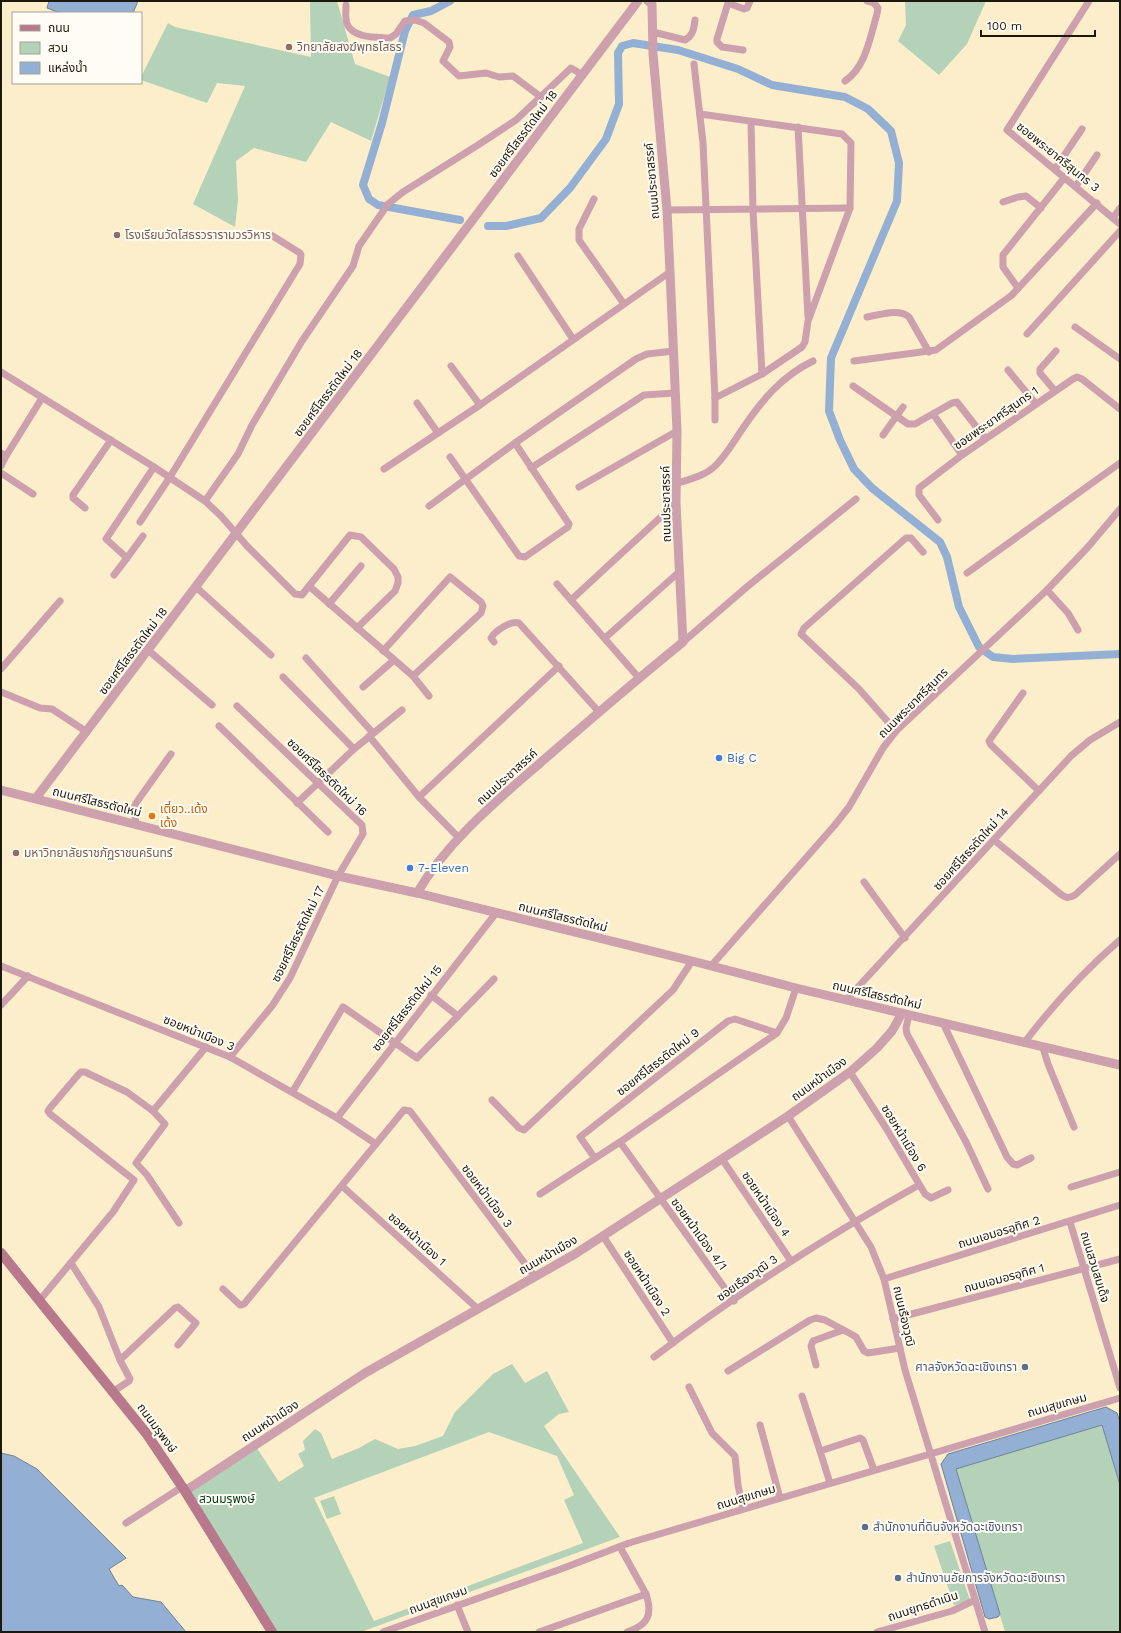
<svg xmlns="http://www.w3.org/2000/svg" width="1121" height="1633" viewBox="0 0 1121 1633" font-family="'Work Sans','Noto Sans Thai',sans-serif">
	<rect width="100%" height="100%" fill="#fceecb"/>
	<!-- green -->
	<g fill="#b3d2b7" fill-rule="evenodd">
		<polygon points="310,1 337,1 355,64 390,77 371,141 331,122 306,162 254,148 236,161 238,200 235,227 193,204 245,86 217,83 207,103 141,80 141,77 168,23 175,27 311,57"/>
		<polygon points="905,1 986,1 967,44 939,75 898,41 906,25"/>
		<path d="M512,1364L525,1383L547,1371L569,1412L559,1414L544,1426L620,1537L361,1632H271L188,1491L255,1445L279,1482L304,1466L298,1454L305,1450L303,1441L315,1429L321,1433L332,1459L359,1448L375,1439L398,1449L415,1446L443,1436L455,1412L493,1374ZM489,1432L557,1456L574,1495L564,1500L583,1543L374,1621L314,1498Z"/>
		<polygon points="1102,1425 1120,1485 1120,1632 1005,1632 956,1469"/>
		<polygon points="334,1496 341,1514 327,1519 320,1501"/>
		<polygon points="950,1541 970,1600 954,1605 934,1546"/>
	</g>
	<!-- water -->
	<g fill="#93afd3" stroke="#6f8297">
		<polygon points="49,1 138,1 133,13 60,13 47,8"/>
		<polygon points="1106,1407 1117,1413 1120,1422 1120,1485 1102,1425 956,1469 1000,1614 998,1617 989,1619 985,1617 941,1464 948,1454"/>
		<polygon points="1,1453 14,1456 37,1469 126,1558 109,1569 119,1586 122,1585 133,1597 161,1602 186,1632 1,1632"/>
	</g>
	<g fill="none" stroke-linecap="round" stroke-linejoin="round">
		<!-- canal -->
		<g stroke="#93afd3" stroke-width="8">
			<polyline points="450,1 431,11 413,15 405,31 382,123 363,185 369,199 378,205 460,220"/>
			<polyline points="488,226 506,226 541,218 570,188 606,139 619,104 618,53 622,46 633,43 678,50 738,69 772,85 845,97 868,109 891,131 899,163 897,201 831,358 829,411 840,440 854,469 872,488 940,542 947,557 959,607 979,647 993,657 1013,659 1120,654"/>
		</g>
		<!-- minor -->
		<g stroke="#cca0ac" stroke-width="7">
			<polyline points="1089,1 1007,130 1120,224"/>
			<path d="M346,5C346,11 345,19 347,24C354,39 377,37 390,38L396,34L405,21L415,20L424,23L449,42L450,47L443,61L459,76L486,73L499,77L513,76L541,97"/>
			<path d="M653,32L685,40C693,36 694,28 695,20"/>
			<polyline points="743,50 722,47 717,42 717,39 728,3 744,9 747,8 750,1"/>
			<polyline points="694,64 703,143 715,398 715,420"/>
			<path d="M845,81C866,67 870,37 877,14L878,8L874,3L867,1"/>
			<polyline points="700,114 842,134 851,143 850,208 808,321 805,342 802,347 762,374 715,398"/>
			<polyline points="751,122 753,210 762,374"/>
			<polyline points="798,127 808,317"/>
			<polyline points="1055,169 1082,129"/>
			<polyline points="1076,186 1097,155"/>
			<polyline points="594,199 579,229 579,240 624,304"/>
			<polyline points="1003,202 1018,197 1026,196 1041,208"/>
			<polyline points="667,210 850,208"/>
			<polyline points="1113,218 1120,208"/>
			<polyline points="518,256 573,339"/>
			<polyline points="1018,288 1003,267 1003,255 1065,177"/>
			<path d="M867,317C880,315 899,308 909,317L929,352"/>
			<polyline points="1075,327 1120,359"/>
			<polyline points="1027,334 1120,231"/>
			<polyline points="854,361 936,350 1012,295 1097,203"/>
			<polyline points="451,366 480,405"/>
			<polyline points="1008,370 1036,404"/>
			<polyline points="1,372 154,467 205,501 221,516 247,546 295,594 302,595 309,586 413,676 429,696"/>
			<polyline points="853,386 908,424 915,424 952,403 957,402 985,438"/>
			<polyline points="1055,391 1040,373 1040,369 1056,351"/>
			<polyline points="417,403 438,433"/>
			<polyline points="933,414 962,455"/>
			<polyline points="883,435 903,407"/>
			<polyline points="1,453 6,456 42,398"/>
			<polyline points="450,457 519,556 525,557 568,527 569,524 515,443"/>
			<polyline points="1,466 6,456"/>
			<polyline points="531,468 644,395 675,393"/>
			<polyline points="384,469 480,405 670,272"/>
			<polyline points="1,473 33,494"/>
			<path d="M678,483C690,479 704,476 714,467C726,456 734,441 743,428C762,400 782,376 813,361"/>
			<polyline points="579,487 677,431"/>
			<polyline points="205,501 238,454 252,425 302,341 353,266 359,246 388,204 403,192 478,145 516,120 571,68 583,75"/>
			<polyline points="429,506 515,443 636,359 647,354 674,351"/>
			<polyline points="85,508 73,498 73,495 111,440"/>
			<polyline points="938,520 919,495 919,488 962,455 1073,379 1077,377 1082,379 1120,409"/>
			<polyline points="140,522 170,477 300,264 301,255 300,253 271,235"/>
			<polyline points="143,536 127,558 106,539 154,467"/>
			<polyline points="967,573 1120,463"/>
			<polyline points="114,575 127,558"/>
			<polyline points="557,584 639,678"/>
			<polyline points="309,586 350,535 361,537 394,569 398,577 398,583 395,591 357,628"/>
			<polyline points="196,587 271,655"/>
			<polyline points="1047,590 1068,613 1078,630"/>
			<polyline points="571,600 676,503"/>
			<polyline points="329,604 361,566"/>
			<polyline points="605,638 679,572"/>
			<path d="M494,642L491,638C495,631 511,620 519,623L599,712"/>
			<polyline points="683,642 748,586 856,499"/>
			<polyline points="148,650 212,705"/>
			<polyline points="383,651 450,577 481,602 483,606 481,613 413,676"/>
			<polyline points="306,658 373,733"/>
			<polyline points="1,669 60,601"/>
			<polyline points="283,677 354,749"/>
			<polyline points="363,687 394,660"/>
			<polyline points="1,692 40,708 52,709 87,732"/>
			<polyline points="1023,693 989,741 991,745 1039,791"/>
			<polyline points="219,726 328,832"/>
			<polyline points="896,731 859,689 801,634 804,628 906,538 911,538 923,552"/>
			<polyline points="369,736 419,797"/>
			<polyline points="297,803 354,749 402,710"/>
			<polyline points="136,824 134,808 136,803 171,754"/>
			<polyline points="459,838 419,797 559,666"/>
			<path d="M994,840L1058,892C1065,898 1068,899 1075,895L1120,854"/>
			<polyline points="864,882 905,938"/>
			<polyline points="1,966 230,1057 337,1118 376,1144"/>
			<polyline points="711,966 834,826 849,807 883,748 896,731 1047,590 1088,547 1120,509"/>
			<polyline points="431,995 458,1016 494,979"/>
			<polyline points="846,1000 1071,756 1090,740 1120,722"/>
			<polyline points="1,1005 28,976"/>
			<polyline points="909,1015 906,1028 907,1034 966,1142 988,1189"/>
			<polyline points="943,1023 1007,1157 1013,1164 1017,1165 1031,1158"/>
			<path d="M1024,1043C1053,1005 1084,971 1120,940"/>
			<polyline points="1043,1048 1048,1064 1074,1127"/>
			<polyline points="230,1057 272,1006 290,978 338,876 363,834 362,825 237,706"/>
			<polyline points="850,1072 886,1128 925,1194 931,1198 948,1190"/>
			<polyline points="293,1091 343,1007 417,1058 458,1016"/>
			<polyline points="492,1100 519,1128 524,1130 673,990 692,961"/>
			<polyline points="788,1116 871,1247 884,1279 905,1370 985,1632"/>
			<polyline points="337,1118 496,913"/>
			<polyline points="620,1142 734,1301"/>
			<polyline points="594,1157 580,1137 728,1021 735,1019 777,1033"/>
			<polyline points="722,1159 791,1261"/>
			<polyline points="342,1186 478,1309"/>
			<polyline points="1071,1187 1120,1172"/>
			<polyline points="540,1194 620,1142 777,1033 786,1018 796,988"/>
			<polyline points="1070,1222 1120,1388"/>
			<polyline points="179,1223 147,1175 136,1163 165,1124 153,1111 206,1047"/>
			<polyline points="603,1236 673,1343"/>
			<polyline points="71,1263 99,1307 120,1360"/>
			<polyline points="884,1279 1120,1205"/>
			<polyline points="223,1289 240,1305 244,1304 404,1110 410,1111 535,1277"/>
			<polyline points="39,1301 113,1212 134,1180 50,1114 48,1111 50,1108 78,1075 81,1072 85,1072 127,1092 153,1111"/>
			<polyline points="893,1319 1120,1259"/>
			<path d="M654,1357C738,1293 827,1236 919,1185"/>
			<polyline points="816,1365 811,1346 813,1341 843,1330"/>
			<polyline points="728,1371 810,1320 816,1318 825,1320 851,1334 856,1337 864,1351 868,1353 900,1348"/>
			<polyline points="689,1387 712,1433 735,1456 738,1485 743,1509"/>
			<polyline points="114,1391 129,1381 130,1379 120,1360 175,1308 178,1307 196,1323 178,1345"/>
			<polyline points="802,1396 820,1451"/>
			<polyline points="760,1425 780,1498"/>
			<polyline points="830,1483 820,1451 860,1438 863,1440 874,1470"/>
			<polyline points="126,1523 182,1487"/>
			<polyline points="620,1547 646,1594"/>
			<polyline points="457,1605 468,1632"/>
			<polyline points="383,1632 561,1569 629,1543 1120,1398"/>
			<path d="M539,1632L646,1594C653,1615 648,1625 627,1632"/>
			<polyline points="877,1632 952,1611 975,1600"/>
		</g>
		<!-- tertiary -->
		<g stroke="#cca0ac" stroke-width="9">
			<polyline points="1,790 338,876 417,893 692,961 796,988 1120,1065"/>
			<polyline points="36,798 638,1"/>
			<path d="M417,893C447,842 495,802 539,764C586,723 634,682 683,642L676,503L677,431L670,272L667,210L653,54L652,4L648,1"/>
			<polyline points="185,1491 365,1373 575,1254 788,1116 850,1072 877,1048 892,1031 902,1013"/>
		</g>
		<!-- secondary -->
		<polyline stroke="#b9798c" stroke-width="10" points="1,1253 146,1433 185,1491 272,1632"/>
	</g>
	<!-- markers -->
	<g fill="#8d6e63" stroke="#fffcf5" stroke-width="1.5">
		<circle cx="289" cy="47" r="4"/>
		<circle cx="117" cy="235" r="4"/>
		<circle cx="16" cy="853" r="4"/>
	</g>
	<g fill="#3f7fe0" stroke="#fffcf5" stroke-width="1.5">
		<circle cx="719" cy="758" r="4"/>
		<circle cx="410" cy="868" r="4"/>
	</g>
	<circle fill="#e8710a" stroke="#fffcf5" stroke-width="1.5" cx="152" cy="816" r="4"/>
	<g fill="#5c6f8a" stroke="#fffcf5" stroke-width="1.5">
		<circle cx="1025" cy="1367" r="4"/>
		<circle cx="865" cy="1527" r="4"/>
		<circle cx="898" cy="1578" r="4"/>
	</g>
	<g text-anchor="middle" stroke-width="4" stroke-linejoin="round" paint-order="stroke">
		<!-- education labels -->
		<g font-size="12" fill="#785e54" stroke="#fffcf5" text-anchor="start">
			<text x="297" y="51">วิทยาลัยสงฆ์พุทธโสธร</text>
			<text x="125" y="239">โรงเรียนวัดโสธรวรารามวรวิหาร</text>
			<text x="24" y="857">มหาวิทยาลัยราชภัฏราชนครินทร์</text>
		</g>
		<!-- street labels -->
		<g font-size="12" fill="#1c180b" stroke="#fffcf5">
			<text transform="translate(523 134) rotate(-53)" y="4">ซอยศรีโสธรตัดใหม่ 18</text>
			<text transform="translate(1058 157) rotate(39)" y="4">ซอยพระยาศรีสุนทร 3</text>
			<text transform="translate(652 181) rotate(-95)" y="4">ถนนประชาสรรค์</text>
			<text transform="translate(328 393) rotate(-53)" y="4">ซอยศรีโสธรตัดใหม่ 18</text>
			<text transform="translate(996 418) rotate(-35)" y="4">ซอยพระยาศรีสุนทร 1</text>
			<text transform="translate(666 504) rotate(-91)" y="4">ถนนประชาสรรค์</text>
			<text transform="translate(133 651) rotate(-53)" y="4">ซอยศรีโสธรตัดใหม่ 18</text>
			<text transform="translate(913 703) rotate(-45)" y="4">ถนนพระยาศรีสุนทร</text>
			<text transform="translate(327 777) rotate(44)" y="4">ซอยศรีโสธรตัดใหม่ 16</text>
			<text transform="translate(507 777) rotate(-42)" y="4">ถนนประชาสรรค์</text>
			<text transform="translate(97 802) rotate(14)" y="4">ถนนศรีโสธรตัดใหม่</text>
			<text transform="translate(971 849) rotate(-48)" y="4">ซอยศรีโสธรตัดใหม่ 14</text>
			<text transform="translate(563 917) rotate(14)" y="4">ถนนศรีโสธรตัดใหม่</text>
			<text transform="translate(298 934) rotate(-64)" y="4">ซอยศรีโสธรตัดใหม่ 17</text>
			<text transform="translate(877 995) rotate(13)" y="4">ถนนศรีโสธรตัดใหม่</text>
			<text transform="translate(407 1008) rotate(-52)" y="4">ซอยศรีโสธรตัดใหม่ 15</text>
			<text transform="translate(199 1033) rotate(22)" y="4">ซอยหน้าเมือง 3</text>
			<text transform="translate(658 1062) rotate(-38)" y="4">ซอยศรีโสธรตัดใหม่ 9</text>
			<text transform="translate(819 1079) rotate(-36)" y="4">ถนนหน้าเมือง</text>
			<text transform="translate(904 1138) rotate(59)" y="4">ซอยหน้าเมือง 6</text>
			<text transform="translate(487 1196) rotate(53)" y="4">ซอยหน้าเมือง 3</text>
			<text transform="translate(766 1204) rotate(56)" y="4">ซอยหน้าเมือง 4</text>
			<text transform="translate(999 1232) rotate(-17)" y="4">ถนนเอมอรอุทิศ 2</text>
			<text transform="translate(699 1234) rotate(54)" y="4">ซอยหน้าเมือง 4/1</text>
			<text transform="translate(417 1239) rotate(42)" y="4">ซอยหน้าเมือง 1</text>
			<text transform="translate(548 1255) rotate(-30)" y="4">ถนนหน้าเมือง</text>
			<text transform="translate(1095 1267) rotate(73)" y="4">ถนนสวนสมเด็จ</text>
			<text transform="translate(747 1278) rotate(-35)" y="4">ซอยเรืองวุฒิ 3</text>
			<text transform="translate(1004 1278) rotate(-15)" y="4">ถนนเอมอรอุทิศ 1</text>
			<text transform="translate(647 1283) rotate(57)" y="4">ซอยหน้าเมือง 2</text>
			<text transform="translate(904 1316) rotate(77)" y="4">ถนนเรืองวุฒิ</text>
			<text transform="translate(1057 1405) rotate(-16)" y="4">ถนนสุขเกษม</text>
			<text transform="translate(270 1421) rotate(-33)" y="4">ถนนหน้าเมือง</text>
			<text transform="translate(157 1428) rotate(54)" y="4">ถนนมรุพงษ์</text>
			<text transform="translate(746 1497) rotate(-17)" y="4">ถนนสุขเกษม</text>
			<text transform="translate(438 1600) rotate(-20)" y="4">ถนนสุขเกษม</text>
			<text transform="translate(923 1606) rotate(-18)" y="4">ถนนยุทธดำเนิน</text>
		</g>
		<!-- shop labels -->
		<g font-size="12" fill="#366cbe" stroke="#fffcf5" text-anchor="start">
			<text x="727" y="762">Big C</text>
			<text x="418" y="872">7-Eleven</text>
		</g>
		<!-- food labels -->
		<g font-size="12" fill="#c56008" stroke="#fffcf5" text-anchor="start">
			<text x="160" y="813">เตี๋ยว..เด้ง<tspan x="160" dy="14">เด้ง</tspan></text>
		</g>
		<!-- service labels -->
		<g font-size="12" fill="#4e5e75" stroke="#fffcf5" text-anchor="start">
			<text x="1017" y="1371" text-anchor="end">ศาลจังหวัดฉะเชิงเทรา</text>
			<text x="873" y="1531">สำนักงานที่ดินจังหวัดฉะเชิงเทรา</text>
			<text x="906" y="1582">สำนักงานอัยการจังหวัดฉะเชิงเทรา</text>
		</g>
		<!-- park labels -->
		<g font-size="12" fill="#003e15" stroke="#fffcf5">
			<text x="227" y="1503">สวนมรุพงษ์</text>
		</g>
	</g>
	<!-- border -->
	<rect width="1121" height="1633" fill="none" stroke="#1c180b" stroke-width="4"/>
	<!-- legend -->
	<rect x="12" y="12" width="130" height="72" fill="#fffcf5" stroke="#a4a197"/>
	<rect x="20" y="25" width="20" height="6" fill="#b9798c" stroke="#a4a197"/>
	<text x="48" y="32" font-size="12" fill="#1c180b">ถนน</text>
	<rect x="20" y="42" width="20" height="12" fill="#b3d2b7" stroke="#a4a197"/>
	<text x="48" y="52" font-size="12" fill="#1c180b">สวน</text>
	<rect x="20" y="62" width="20" height="12" fill="#93afd3" stroke="#a4a197"/>
	<text x="48" y="72" font-size="12" fill="#1c180b">แหล่งน้ำ</text>
	<!-- scale -->
	<path d="M981 30v6h114v-6" fill="none" stroke="#1c180b" stroke-width="2"/>
	<text x="987" y="30" font-size="12" fill="#1c180b" stroke="#fffcf5" stroke-width="3" paint-order="stroke">100 m</text>
</svg>
